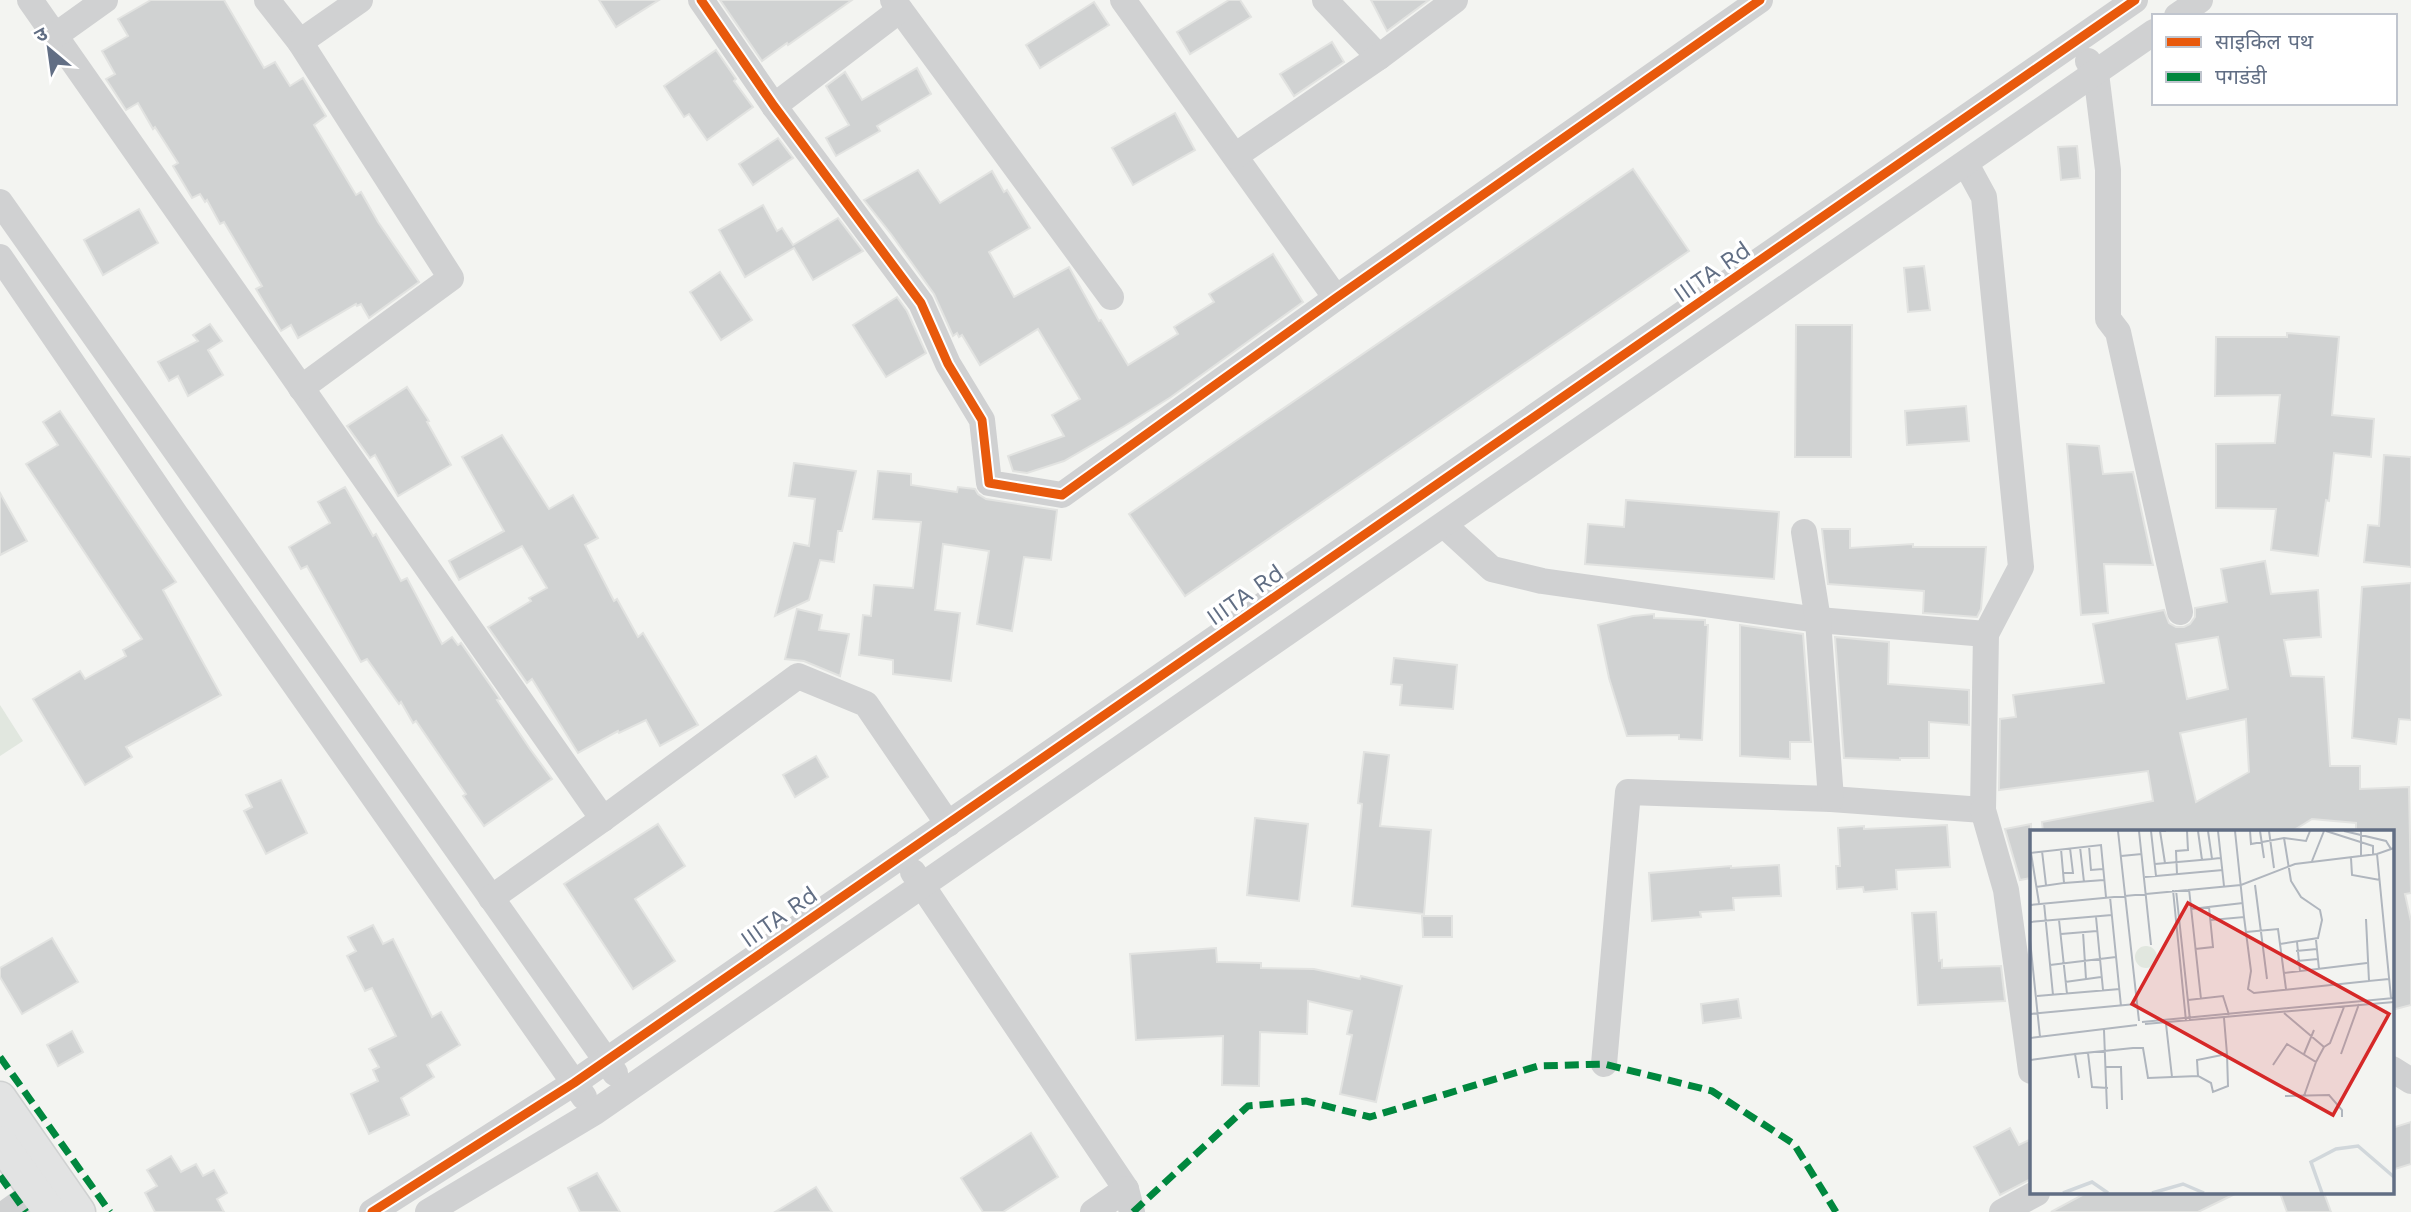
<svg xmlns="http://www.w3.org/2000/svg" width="2411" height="1212" viewBox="0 0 2411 1212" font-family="'Work Sans','Noto Sans Devanagari',sans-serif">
	<rect width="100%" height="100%" fill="#f3f4f1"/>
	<!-- green -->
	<polygon fill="#e1e7df" points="0,705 23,741 0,756"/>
	<!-- building -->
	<g fill="#d0d2d2" stroke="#e2e3e1" stroke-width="2" fill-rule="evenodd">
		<polygon points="151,0 224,0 264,68 275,62 290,86 303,78 326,116 314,125 356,195 361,192 378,222 419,282 369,318 361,304 357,306 356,304 298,338 291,325 281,331 256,289 262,286 224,222 220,224 207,200 205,202 200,194 192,198 173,166 178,163 155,127 153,129 138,103 126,110 106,79 115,74 102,51 128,36 118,19"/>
		<polygon points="599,0 659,0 616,27"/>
		<polygon points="720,0 852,0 788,45 787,43 762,61"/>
		<polygon points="1229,0 1240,0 1251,17 1190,54 1177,32"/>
		<polygon points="1371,0 1429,0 1387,31"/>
		<polygon points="1094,2 1109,25 1040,68 1026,45"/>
		<polygon points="1332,42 1344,62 1294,96 1280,74"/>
		<polygon points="716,50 736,79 734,81 753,107 707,140 689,114 684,117 664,86"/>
		<polygon points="917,68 931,94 877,126 880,131 836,156 826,138 849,125 826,86 845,72 862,100"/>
		<polygon points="1175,113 1195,150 1133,185 1112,148"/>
		<polygon points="778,138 793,158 753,185 739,164"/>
		<polygon points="2077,146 2080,178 2061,180 2058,147"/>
		<polygon points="1633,169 1689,251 1185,596 1129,514"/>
		<polygon points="918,170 940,203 992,171 1004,192 1007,190 1030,228 989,252 1014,297 1069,267 1099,321 1101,320 1128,365 1178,334 1174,327 1214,302 1209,294 1273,254 1303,302 1171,397 1123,427 1064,461 1027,473 1013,471 1008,456 1064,436 1052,415 1080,399 1038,329 980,365 962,335 959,337 957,333 953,336 934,294 891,234 864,200"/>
		<polygon points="763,205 777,231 782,228 793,245 838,218 863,251 813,280 794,248 745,277 719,230"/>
		<polygon points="139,209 158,243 103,275 84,240"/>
		<polygon points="1924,266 1930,310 1908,312 1904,268"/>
		<polygon points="720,272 752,320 721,340 690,292"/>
		<polygon points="897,297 907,311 926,353 886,377 853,325"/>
		<polygon points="210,324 222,341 208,350 223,375 188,396 178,376 169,381 158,362 198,341 193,335"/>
		<polygon points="1796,325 1852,325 1851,457 1795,457"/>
		<polygon points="2287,333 2339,337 2332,415 2374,419 2371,457 2334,453 2329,501 2326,500 2318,556 2271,550 2276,509 2216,508 2216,444 2275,443 2280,395 2215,396 2216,337 2287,337"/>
		<polygon points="407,387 429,421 427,422 451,465 398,496 375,455 370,458 347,426"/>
		<polygon points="1966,406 1969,441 1907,445 1905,411"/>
		<polygon points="60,411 176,582 163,590 221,695 126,747 132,757 85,785 33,699 80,671 85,679 126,656 123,650 142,639 26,464 58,445 43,422"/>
		<polygon points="502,435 549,509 573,495 598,538 585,545 614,601 617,599 638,637 643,633 698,725 660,746 646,720 619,733 618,731 578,753 532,679 527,683 488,627 531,601 529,598 547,588 522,546 459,580 449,561 504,531 462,457"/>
		<polygon points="2067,444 2099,446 2103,474 2133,472 2153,565 2104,564 2108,613 2081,615"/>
		<polygon points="2384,455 2411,457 2411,567 2364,562 2368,525 2379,526"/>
		<polygon points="794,463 856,471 842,531 838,531 834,562 820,560 809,600 775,616 794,543 809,546 815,499 789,496"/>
		<polygon points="878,471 911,474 911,485 957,492 958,487 975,489 978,494 986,499 1057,510 1051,560 1024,557 1012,631 977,624 989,551 943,544 935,610 960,613 951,681 893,674 893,660 859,655 863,615 871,616 874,585 913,588 921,522 873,519"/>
		<polygon points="345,487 373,536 376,534 401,581 407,578 442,644 452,637 458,645 461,643 500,699 497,700 530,749 552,779 484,826 463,796 466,794 416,721 413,723 401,702 399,704 367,659 361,662 307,566 301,569 289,547 330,523 318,502"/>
		<polygon points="0,493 27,541 0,555"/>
		<polygon points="1626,500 1779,512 1774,579 1585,564 1588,524 1624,527"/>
		<polygon points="1822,529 1850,529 1850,548 1913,544 1913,547 1986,547 1981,609 1977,617 1923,613 1924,591 1828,584"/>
		<path d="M2265,561L2271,594L2318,590L2321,637L2284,640L2291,676L2324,677L2330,766H2360V789L2409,787L2411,893L2405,894L2411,921V1005L2392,1010V832H2356V823L2312,819L2291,832H2043L2042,822L2153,801L2148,771L1999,790L2000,719L2016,717L2013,695L2104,683L2093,624L2164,610L2169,623L2176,627H2184L2190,624L2195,617V608L2227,602L2221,569ZM2218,637L2228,689L2187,699L2176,644ZM2246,719L2249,772L2196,802L2180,733Z"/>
		<polygon points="2411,583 2411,720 2399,719 2396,744 2352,738 2362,587"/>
		<polygon points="797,609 822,615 819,630 849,634 840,676 804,661 785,659"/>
		<polygon points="1654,614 1654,618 1705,620 1705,625 1708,625 1702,740 1679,739 1679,735 1627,736 1609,678 1598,625 1633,616"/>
		<polygon points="1740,625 1803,634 1811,742 1790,742 1790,759 1740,756"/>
		<polygon points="1835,637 1889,642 1888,684 1969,690 1969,725 1929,722 1929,758 1900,758 1900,760 1844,758"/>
		<polygon points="1394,658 1457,665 1453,709 1400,705 1402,685 1391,684"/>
		<polygon points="1364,752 1389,755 1380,826 1431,830 1424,914 1352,906 1362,804 1358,803"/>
		<polygon points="816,756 828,777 795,797 783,775"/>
		<polygon points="281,780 307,833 266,854 244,811 252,807 246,795"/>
		<polygon points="1255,818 1308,824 1299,901 1247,895"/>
		<polygon points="658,824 685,866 635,899 675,961 633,989 564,884"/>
		<polygon points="2031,824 2031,878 2020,880 2005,829"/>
		<polygon points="1947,825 1950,867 1896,870 1897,889 1864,892 1863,887 1837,889 1836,866 1840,866 1838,828 1864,826 1864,829"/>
		<polygon points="1779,865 1781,896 1733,898 1734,910 1700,912 1701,917 1652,921 1649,873 1731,866 1731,868"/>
		<polygon points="1936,912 1939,961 1942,960 1942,968 2001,966 2005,1001 1918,1005 1912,913"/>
		<polygon points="1422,916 1452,916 1452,937 1423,937"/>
		<polygon points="373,925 383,944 393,939 432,1017 441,1012 460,1045 427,1065 434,1077 401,1098 409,1115 369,1134 351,1094 378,1081 373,1070 379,1067 369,1049 396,1036 372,988 365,991 347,956 356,951 348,937"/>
		<polygon points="52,938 78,982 22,1014 0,977 0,968"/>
		<polygon points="1216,948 1217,962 1261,963 1261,968 1314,969 1360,979 1361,976 1402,986 1376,1102 1340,1094 1352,1035 1347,1034 1352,1011 1308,1001 1307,1034 1260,1032 1259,1086 1222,1085 1223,1036 1136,1040 1130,954"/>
		<polygon points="1738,999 1741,1018 1703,1023 1701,1004"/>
		<polygon points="72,1031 83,1052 58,1066 47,1045"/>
		<polygon points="2411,1122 2411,1164 2392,1170 2392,1128"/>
		<polygon points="2010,1128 2019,1145 2031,1139 2031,1179 2000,1195 1974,1147"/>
		<polygon points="1031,1133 1058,1177 1003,1212 983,1212 961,1178"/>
		<polygon points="171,1156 181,1172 196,1164 203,1176 214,1170 227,1193 217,1199 224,1212 155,1212 145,1193 157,1186 147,1170"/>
		<polygon points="597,1173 620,1212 580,1212 568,1188"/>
		<polygon points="816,1187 832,1212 775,1212"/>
		<polygon points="2086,1193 2237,1193 2198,1212 2051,1212"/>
		<polygon points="2280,1193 2324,1193 2331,1212 2287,1212"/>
	</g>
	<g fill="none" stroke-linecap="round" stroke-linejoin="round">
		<defs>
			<g id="major">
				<polyline points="0,1098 79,1212"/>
				<polyline points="0,1142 50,1212"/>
			</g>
		</defs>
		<!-- major casing -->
		<use href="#major" stroke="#cfd1d1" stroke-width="35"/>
		<!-- minor -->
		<g stroke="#d0d1d2" stroke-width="26">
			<polyline points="30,0 603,819"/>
			<polyline points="267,0 300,42 451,278 301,388"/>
			<polyline points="701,0 774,106 921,303 948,364 982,420 989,483 1062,495 1336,298 1760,0"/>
			<polyline points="893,0 1111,297"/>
			<polyline points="1123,0 1336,298"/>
			<polyline points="1325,0 1379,57"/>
			<polyline points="2177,16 2200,0"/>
			<polyline points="56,35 105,0"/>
			<polyline points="300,42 360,0"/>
			<polyline points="2088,61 2096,73 2108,170 2108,319 2118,332 2180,612"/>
			<polyline points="774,106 900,10"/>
			<polyline points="1235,156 1379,57 1455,0"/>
			<polyline points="1966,164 1984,197 2021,567 1986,634"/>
			<polyline points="0,202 615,1073"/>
			<polyline points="0,257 176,515 584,1097"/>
			<polyline points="1444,525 1492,569 1542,581 1818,620 1986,634 1983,810 1831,799 1628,792 1604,1064"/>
			<polyline points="1804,532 1818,620 1831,799"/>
			<polyline points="1983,810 2006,890 2031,1071"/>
			<polyline points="913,872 1126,1189 1132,1212"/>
			<polyline points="491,898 603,819 798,676 866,704 948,824"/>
			<polyline points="2392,1069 2411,1081"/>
			<polyline points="7,1212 35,1192"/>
			<polyline points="372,1212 574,1083 2135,0"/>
			<polyline points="428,1212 595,1112 2154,32"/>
			<polyline points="1093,1212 1126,1189"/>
			<polyline points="2002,1212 2037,1193"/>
		</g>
		<!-- major -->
		<use href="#major" stroke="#e2e3e3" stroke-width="32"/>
		<!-- quiet -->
		<g stroke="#00873e" stroke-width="7" stroke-dasharray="14 7" stroke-linecap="butt">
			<polyline points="0,1057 110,1212"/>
			<polyline points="0,1176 26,1212"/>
			<polyline points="1133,1212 1248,1106 1306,1101 1370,1117 1538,1066 1604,1064 1712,1091 1794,1144 1836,1212"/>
		</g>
		<defs>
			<g id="cycleway">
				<polyline points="701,0 774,106 921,303 948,364 982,420 989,483 1062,495 1336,298 1760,0"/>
				<polyline points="372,1212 574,1083 2135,0"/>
			</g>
		</defs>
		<!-- cycleway casing -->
		<use href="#cycleway" stroke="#fff" stroke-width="13"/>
		<!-- cycleway -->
		<use href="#cycleway" stroke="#e8590c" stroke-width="9"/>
	</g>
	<g text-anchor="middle" stroke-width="7" stroke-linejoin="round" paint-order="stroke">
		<!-- street labels -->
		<g font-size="24" fill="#616e84" stroke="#fff">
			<text transform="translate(1712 272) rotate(-35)" y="8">IIITA Rd</text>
			<text transform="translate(1245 595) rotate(-35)" y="8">IIITA Rd</text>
			<text transform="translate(779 917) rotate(-35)" y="8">IIITA Rd</text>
		</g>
	</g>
	<!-- overview -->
	<g transform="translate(2030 830)">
		<rect width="364" height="364" fill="#f3f4f1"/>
		<path d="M105 127a11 11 0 1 1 22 0a11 11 0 1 1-22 0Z" fill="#e1e7df"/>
		<path fill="none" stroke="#d1d7db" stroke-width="3.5" d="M33,363L62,352L78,363M122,363L153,354L174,363M292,363L281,332L306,319L328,316L364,347"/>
		<path fill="none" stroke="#b0b6be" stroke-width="2" d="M88,1L109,191M109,1L121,115M121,1L126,46M168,1L172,30M178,1L182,29L190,28M188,1L194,56M205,1L214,87M220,1L221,14L254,8L276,11L280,1M230,1L234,28M239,1L244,38M296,1L343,16V24M314,1L356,11L361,19M59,16L61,40L73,39M50,17L54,52M12,21L16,55M0,23L71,15L76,67M1,23L9,73M347,24L361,168M91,26L112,24M331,26V1M321,28L322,45L350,50M282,31L294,1M135,33L130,1H136M125,34L182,29M33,43H43L40,18M147,44L146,21L158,20L157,1M115,47L193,40M34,53L74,50M225,55L237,149M6,57L34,53L31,19M159,59L171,169M143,60L156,191M146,60L160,190M80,67L91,176M14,73L23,165M0,75L211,55L265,34L347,24L364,18M161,79L213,73M66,87L73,160M336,89L339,151L359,149M29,90L37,164M181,90L214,87L221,141L218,159L224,163L339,151M0,92L82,85M53,102L56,149M216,102L248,99L256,159M31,104L67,101M0,110L10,207M286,110L289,139M267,112L270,141M250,114L288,108L292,90L290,80L271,67L261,51L254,8M165,119L183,117L179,77M266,121L287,119M267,131L288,129M20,135L86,127M254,143L337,133M35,152L71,147M7,166L90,159M158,170L193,166L199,185M0,184L106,174M194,188L197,224L198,256L183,262L181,253L168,246L167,230L197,224M112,192L364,168M115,194L364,172M136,194L142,247M74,200L77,279M0,208L107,195M294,217L300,213L314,177M58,223L62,257L78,258M274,224L284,200M311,224L329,174M0,230L45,224M243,235L257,214L286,232L294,217L254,183M75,237H91L92,270M49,248L45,224L103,218H113L118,248L168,246M255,266L299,265L312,280V287M274,266L286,232"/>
		<path fill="#d62828" fill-opacity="0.15" stroke="#d62828" stroke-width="3.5" d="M158,73L359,184L303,285L102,174Z"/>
		<rect width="364" height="364" fill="none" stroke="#616e84" stroke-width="3.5"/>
	</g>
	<!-- legend -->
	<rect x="2152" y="14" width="245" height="91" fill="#ffffff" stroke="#c0c5ce" stroke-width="2"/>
	<rect x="2166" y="37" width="35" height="10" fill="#e8590c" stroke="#c0c5ce" stroke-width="2"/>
	<text x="2215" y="49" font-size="21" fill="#616e84">साइकिल पथ</text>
	<rect x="2166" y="72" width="35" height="10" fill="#00873e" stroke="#c0c5ce" stroke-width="2"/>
	<text x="2215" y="84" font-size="21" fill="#616e84">पगडंडी</text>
	<!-- north arrow -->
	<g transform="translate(49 49) rotate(331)" stroke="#ffffff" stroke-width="5" paint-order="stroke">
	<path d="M0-5L12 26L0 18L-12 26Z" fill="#616e84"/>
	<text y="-10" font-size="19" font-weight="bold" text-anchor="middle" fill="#616e84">उ</text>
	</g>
</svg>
